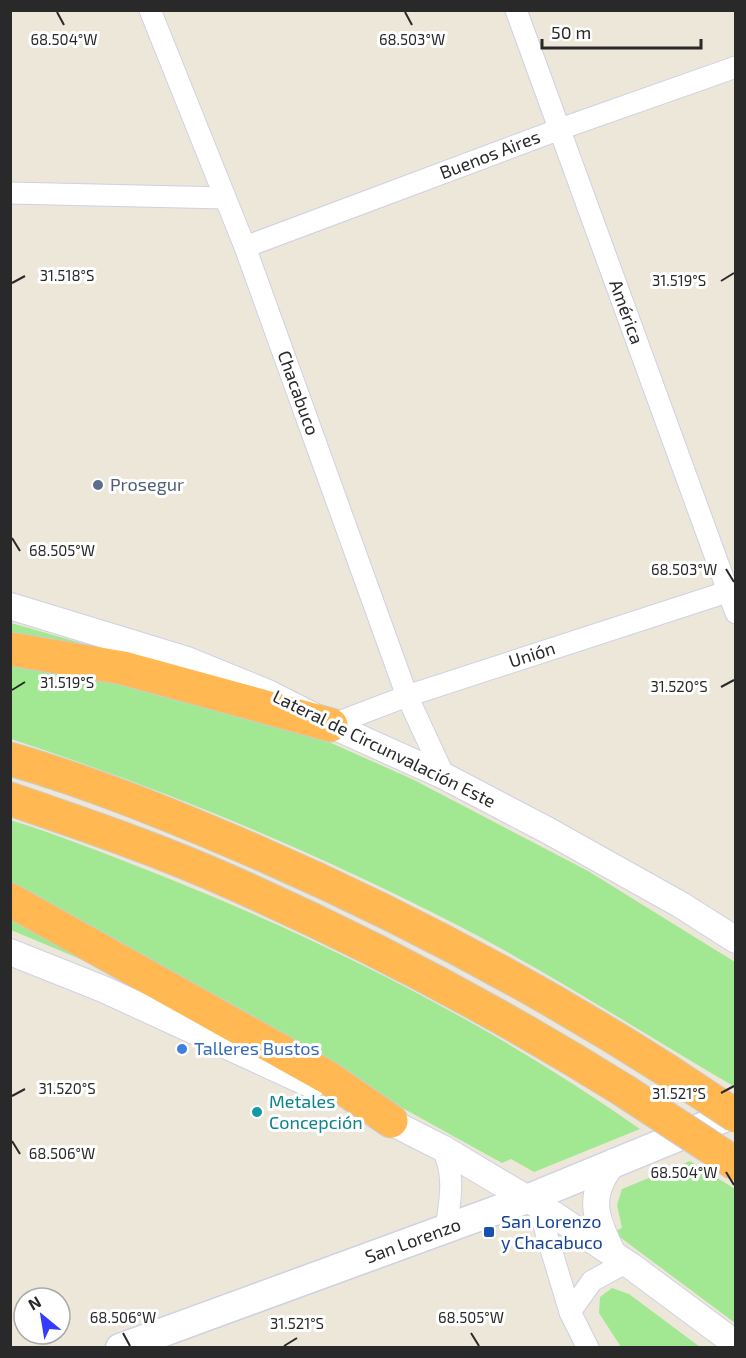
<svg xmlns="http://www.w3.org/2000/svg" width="746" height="1358" viewBox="0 0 746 1358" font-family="'Exo 2',sans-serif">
	<rect width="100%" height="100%" fill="#ede7da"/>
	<!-- green -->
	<g fill="#a2e892">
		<polygon points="11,623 127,656 11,637"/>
		<path d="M11,656L36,659L320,738L412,779L588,871L735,962V1087C644,1034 555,976 461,927C316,852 166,790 11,739Z"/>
		<path d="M10,820C65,837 119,859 172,880C336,946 495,1027 640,1129L534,1172L511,1159L502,1163L11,892Z"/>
		<polygon points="10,915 88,956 85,961 11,930"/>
		<polygon points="690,1161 735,1189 735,1323 613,1232 622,1228 617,1205 622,1189"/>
		<polygon points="612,1288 629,1294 700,1347 621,1347 599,1313 600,1297"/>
	</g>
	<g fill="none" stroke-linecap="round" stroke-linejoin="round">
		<defs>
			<g id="minor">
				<polyline points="150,10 245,247 407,696 444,776"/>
				<polyline points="516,10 736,613"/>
				<polyline points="10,193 225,198"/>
				<polyline points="245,247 560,129 736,67"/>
				<polyline points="331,725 407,696 736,589"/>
				<path d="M442,1148C456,1174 450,1201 446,1229"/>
				<polyline points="538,1206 570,1312 588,1348"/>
				<polyline points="570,1312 592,1281 625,1263"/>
			</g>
			<g id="tertiary">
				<polyline points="10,606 187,660 268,693 331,725 444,776 547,830 681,905 736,940"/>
				<polyline points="10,952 103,989 312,1085"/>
				<polyline points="375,1114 442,1148 556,1216 631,1266 736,1344"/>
				<path d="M613,1254C595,1218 586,1195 614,1162"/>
			</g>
			<polyline id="secondary" points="120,1348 527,1199 736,1113"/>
			<g id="motorway">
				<polyline points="10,649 123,668 331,725"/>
				<path d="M10,759C93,783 173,816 252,850C397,913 535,986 668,1071"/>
				<path d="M10,799C86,825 162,851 235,884C370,944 498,1012 623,1090"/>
				<polyline points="10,900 327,1077 391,1121"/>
			</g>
		</defs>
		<!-- minor casing -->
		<use href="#minor" stroke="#cfd0e3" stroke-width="23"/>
		<!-- tertiary casing -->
		<use href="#tertiary" stroke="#cfd0e3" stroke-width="28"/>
		<!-- secondary casing -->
		<use href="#secondary" stroke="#cfd0e3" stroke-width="31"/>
		<!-- motorway casing -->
		<use href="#motorway" stroke="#ccc" stroke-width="35"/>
		<!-- minor -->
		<use href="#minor" stroke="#fff" stroke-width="21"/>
		<!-- tertiary -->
		<use href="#tertiary" stroke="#fff" stroke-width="26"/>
		<!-- secondary -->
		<use href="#secondary" stroke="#fff" stroke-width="28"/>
		<!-- motorway -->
		<use href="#motorway" stroke="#ffb852" stroke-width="33"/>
		<defs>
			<g id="motorway-bridge">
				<polyline points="668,1071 736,1116"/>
				<polyline points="623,1090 736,1164"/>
			</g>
		</defs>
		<!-- motorway-bridge casing -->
		<use href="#motorway-bridge" stroke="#ccc" stroke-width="35" stroke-linecap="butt"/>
		<!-- motorway-bridge -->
		<use href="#motorway-bridge" stroke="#ffb852" stroke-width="33"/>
	</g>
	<!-- ticks -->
	<path fill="none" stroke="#292929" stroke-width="2" d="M57,12L64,25M405,12L412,25M721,281L734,273M12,283L25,276M12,538L20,551M726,569L734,582M721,687L734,680M12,690L25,682M721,1093L734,1086M12,1096L25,1089M12,1141L20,1154M726,1172L734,1185M123,1333L130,1346M471,1333L479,1346M284,1346L297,1338"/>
	<!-- markers -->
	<circle fill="#5c6f8a" stroke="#fff" stroke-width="2" cx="98" cy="485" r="6"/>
	<circle fill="#3f7fe0" stroke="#fff" stroke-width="2" cx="182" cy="1049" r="6"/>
	<circle fill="#0f9aa8" stroke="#fff" stroke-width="2" cx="257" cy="1112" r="6"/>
	<rect fill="#1a4fb4" stroke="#fff" stroke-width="2" x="483" y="1226" width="12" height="12" rx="3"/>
	<g text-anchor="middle" stroke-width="6" stroke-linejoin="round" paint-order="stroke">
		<!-- street labels -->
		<g font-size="18" fill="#292929" stroke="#fff">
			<text transform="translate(490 155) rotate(-21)" y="6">Buenos Aires</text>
			<text transform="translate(626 312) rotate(70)" y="6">América</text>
			<text transform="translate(298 393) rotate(70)" y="6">Chacabuco</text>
			<text transform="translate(532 655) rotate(-18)" y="6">Unión</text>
			<text transform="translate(384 749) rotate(26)" y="6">Lateral de Circunvalación Este</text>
			<text transform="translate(413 1241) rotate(-20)" y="6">San Lorenzo</text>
		</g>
		<!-- service labels -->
		<g font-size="18" fill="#4e5e75" stroke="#fff" text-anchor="start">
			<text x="110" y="491">Prosegur</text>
		</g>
		<!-- shop labels -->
		<g font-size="18" fill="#366cbe" stroke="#fff" text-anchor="start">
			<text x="194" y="1055">Talleres Bustos</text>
		</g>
		<!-- culture labels -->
		<g font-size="18" fill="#0d838f" stroke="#fff" text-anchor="start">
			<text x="269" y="1108">Metales<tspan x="269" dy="21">Concepción</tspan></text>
		</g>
		<!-- transit labels -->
		<g font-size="18" fill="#164399" stroke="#fff" text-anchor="start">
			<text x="501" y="1228">San Lorenzo<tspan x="501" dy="21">y Chacabuco</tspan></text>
		</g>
	</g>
	<g font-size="15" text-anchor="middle" fill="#292929" stroke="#fff" stroke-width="6" stroke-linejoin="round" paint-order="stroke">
		<text x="64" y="45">68.504°W</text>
		<text x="412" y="45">68.503°W</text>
		<text x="67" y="281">31.518°S</text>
		<text x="679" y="286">31.519°S</text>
		<text x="62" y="556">68.505°W</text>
		<text x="684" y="575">68.503°W</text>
		<text x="67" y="688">31.519°S</text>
		<text x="679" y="692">31.520°S</text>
		<text x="67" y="1094">31.520°S</text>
		<text x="679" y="1099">31.521°S</text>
		<text x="62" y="1159">68.506°W</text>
		<text x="684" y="1178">68.504°W</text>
		<text x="123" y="1323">68.506°W</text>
		<text x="471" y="1323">68.505°W</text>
		<text x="297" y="1329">31.521°S</text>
	</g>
	<!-- border -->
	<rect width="746" height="1358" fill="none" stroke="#292929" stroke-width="24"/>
	<!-- north arrow -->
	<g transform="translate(42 1316) rotate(330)"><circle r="28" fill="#ffffff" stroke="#a9a9a9" stroke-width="1.5"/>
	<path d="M0-4.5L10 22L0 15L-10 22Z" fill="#343bff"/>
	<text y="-9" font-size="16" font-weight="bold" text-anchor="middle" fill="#292929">N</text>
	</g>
	<!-- scale -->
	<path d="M542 39v9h159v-9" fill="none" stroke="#292929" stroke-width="3"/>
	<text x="551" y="39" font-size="18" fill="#292929" stroke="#ffffff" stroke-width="4.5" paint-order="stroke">50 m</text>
</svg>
